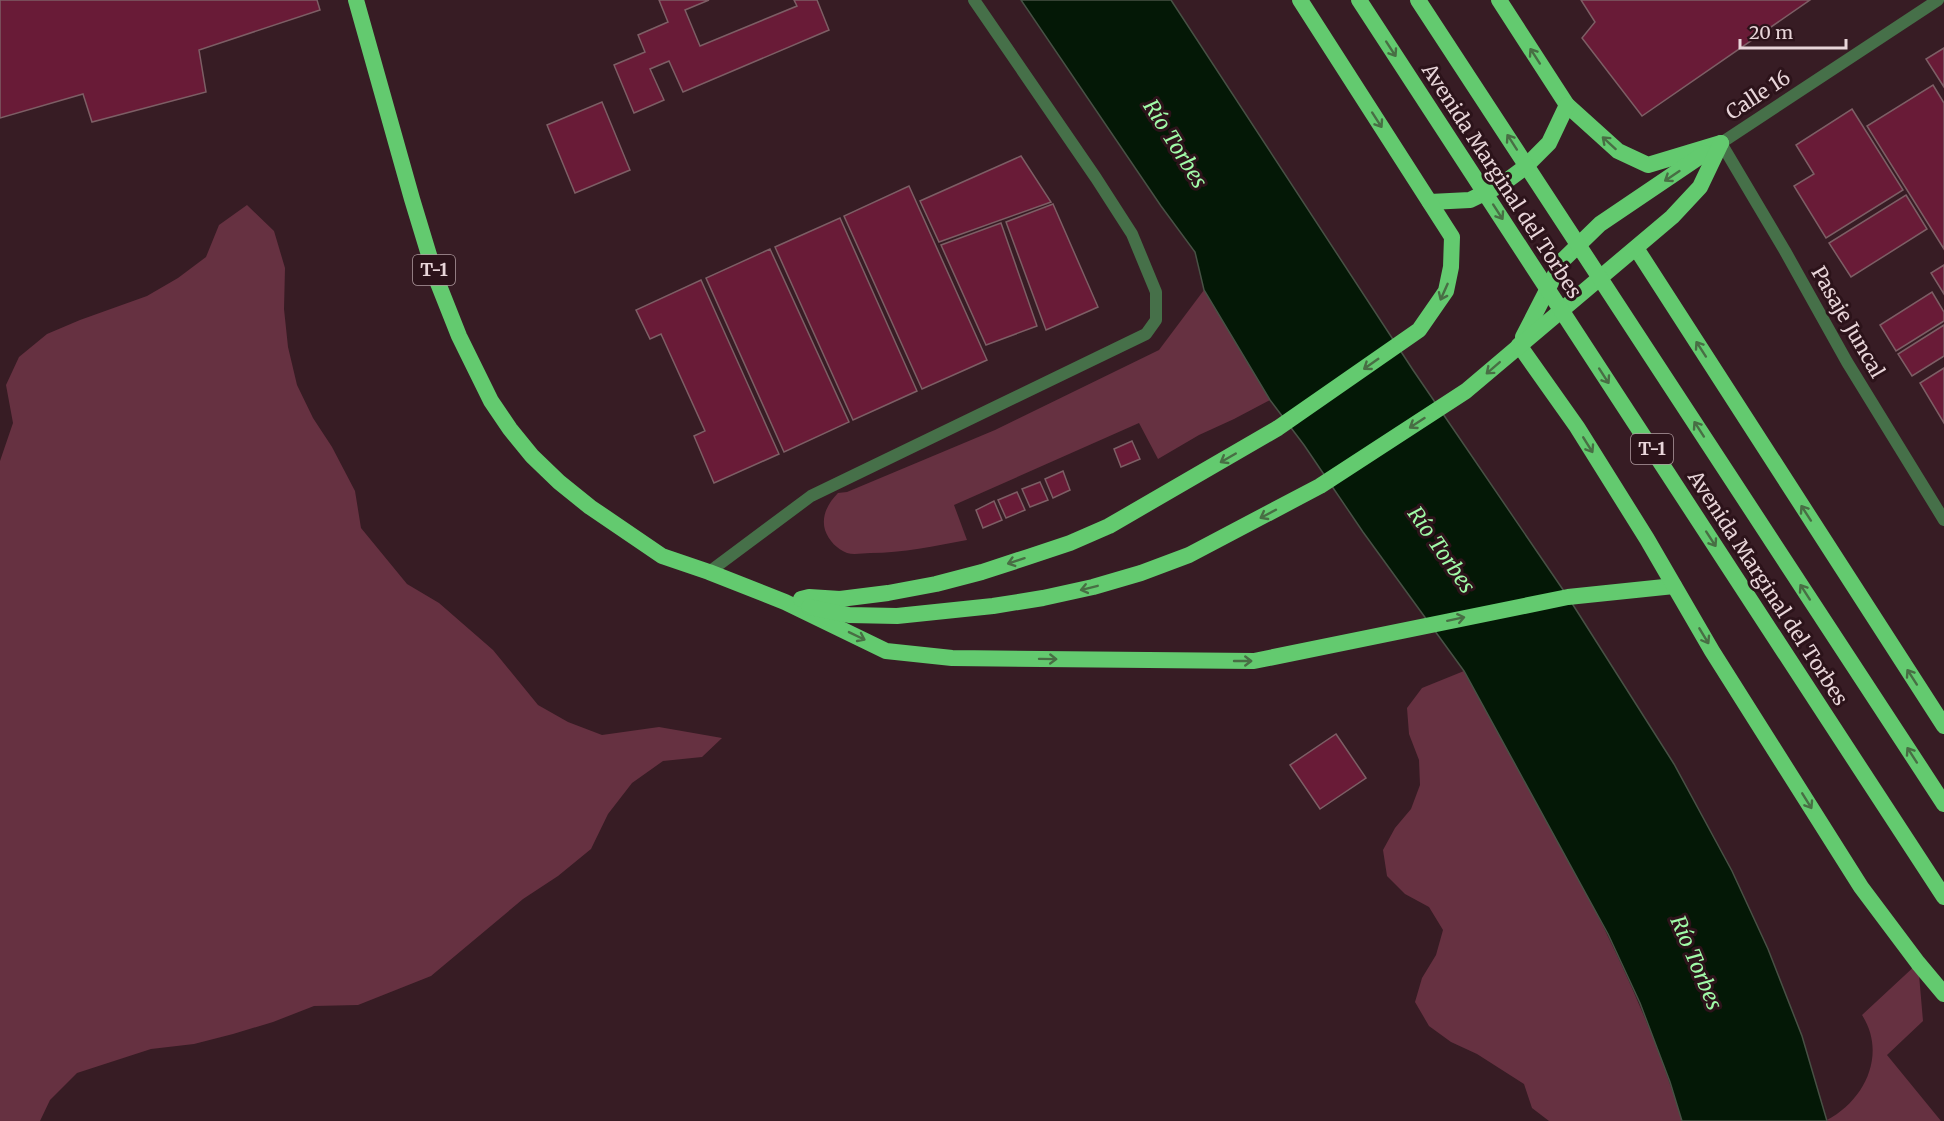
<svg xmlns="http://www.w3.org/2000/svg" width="1944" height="1121" viewBox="0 0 1944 1121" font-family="Merriweather,serif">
	<rect width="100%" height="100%" fill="#371c24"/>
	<!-- green -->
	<g fill="#663141">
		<polygon points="247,205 274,231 285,268 284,309 288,347 297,385 313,418 332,447 355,491 361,528 407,584 439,603 493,650 538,705 568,722 602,735 659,727 722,738 702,757 663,761 632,783 608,814 591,849 558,876 523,899 431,976 358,1005 314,1006 273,1022 233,1034 194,1044 151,1049 77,1073 50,1100 40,1121 0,1121 0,461 13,423 6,385 19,357 47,334 80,320 147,296 178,278 206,257 219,225"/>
		<path d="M1204,290L1270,400L1234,419L1199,435L1158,459L1139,423L954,505L967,540C935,546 903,553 870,553C863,553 854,555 847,553C837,549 829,541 825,530C821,516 828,503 838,493L847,492L995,430L1159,350Z"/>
		<path d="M1464,671C1545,817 1633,960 1682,1121H1549L1532,1108L1524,1084L1477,1054L1451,1042L1429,1026L1415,1002L1422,978L1436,955L1443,930L1429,907L1405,894L1387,876L1383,850L1395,828L1411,809L1420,785L1419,760L1409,734L1407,708L1422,688Z"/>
		<path d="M1918,963L1923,1021L1887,1055L1941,1121H1827V1120C1865,1100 1887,1054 1862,1015Z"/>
	</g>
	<!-- water -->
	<polygon fill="#041806" stroke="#485145" stroke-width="1.5" points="1021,0 1171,0 1413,370 1568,597 1674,764 1732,871 1768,949 1802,1036 1827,1121 1682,1121 1670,1082 1640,1003 1608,934 1464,671 1363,532 1304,445 1270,400 1204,290 1195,252 1161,206"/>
	<!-- building -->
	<g fill="#691b37" stroke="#7d5e65" stroke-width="1.5">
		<polygon points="0,0 317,0 320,10 199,50 206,92 92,122 83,94 0,118"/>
		<polygon points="659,0 709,0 685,10 700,46 797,6 794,0 817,0 829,30 683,92 669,61 650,69 664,100 634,113 614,65 645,52 638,35 668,22"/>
		<polygon points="1581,0 1810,0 1642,116 1582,38 1595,22"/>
		<polygon points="1944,48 1944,87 1926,59"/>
		<polygon points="1933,85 1944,103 1944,249 1867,126"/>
		<polygon points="602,102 630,170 575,193 547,125"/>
		<polygon points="1852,109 1903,190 1826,238 1794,186 1814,174 1796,145"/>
		<polygon points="1021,156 1051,202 939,242 920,201"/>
		<polygon points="909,186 987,360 922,389 844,216"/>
		<polygon points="1906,195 1927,229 1851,277 1829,243"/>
		<polygon points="1053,204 1098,307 1046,330 1006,222"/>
		<polygon points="840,218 917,391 853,420 775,247"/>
		<polygon points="1001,223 1037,326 986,345 941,245"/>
		<polygon points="770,249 849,422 784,452 706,278"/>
		<polygon points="1944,265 1944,294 1931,273"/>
		<polygon points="701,280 779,454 714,483 694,436 705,431 661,334 650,339 636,310"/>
		<polygon points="1932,292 1944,312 1944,321 1896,351 1880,325"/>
		<polygon points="1944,325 1944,356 1912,376 1898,354"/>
		<polygon points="1944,368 1944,423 1920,383"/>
		<polygon points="1132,441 1140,459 1121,467 1114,449"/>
		<polygon points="1063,471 1070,490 1053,498 1045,479"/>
		<polygon points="1040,482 1048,500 1030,507 1022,489"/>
		<polygon points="1017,492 1025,510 1006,518 998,500"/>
		<polygon points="994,501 1002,520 983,528 976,510"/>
		<polygon points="1336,734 1366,778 1320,809 1290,765"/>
	</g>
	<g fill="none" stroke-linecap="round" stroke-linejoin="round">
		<!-- minor -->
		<g stroke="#467049" stroke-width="12">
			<polyline points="1938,0 1721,143 1785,251 1847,362 1944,520"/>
			<polyline points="709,572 811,496 1146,334 1156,320 1156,292 1132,234 1096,178 974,0"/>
		</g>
		<!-- trunk -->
		<g stroke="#63ca6f" stroke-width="16">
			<polyline points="356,0 412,199 436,278 459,336 491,401 510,429 532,456 559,482 590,507 662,556 709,572 785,602 886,651 952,658 1254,661 1568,597 1674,586"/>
			<polyline points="1499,0 1567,105 1618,151 1648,165 1721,143"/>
			<polyline points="1430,202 1470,200 1501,185 1524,168 1549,143 1567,105"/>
			<polyline points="1636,248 1944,726"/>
			<polyline points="1523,337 1562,261 1600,224 1705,153"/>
			<polyline points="1519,345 1577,427 1647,539 1712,651 1861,887 1918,963 1944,994"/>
			<polyline points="801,599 809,597 840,599 888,593 936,584 982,572 1028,557 1070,543 1109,526 1278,428 1419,330 1446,291 1451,267 1452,237 1300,0"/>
			<polyline points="809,607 849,615 897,616 993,606 1043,598 1093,587 1141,573 1189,555 1320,486 1466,391 1672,217 1700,187 1721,143"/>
		</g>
		<!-- trunk-bridge -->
		<g stroke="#63ca6f" stroke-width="16">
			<polyline points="1359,0 1944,897"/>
			<polyline points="1418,0 1944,804"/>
		</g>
	</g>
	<!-- one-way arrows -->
	<defs><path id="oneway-shaft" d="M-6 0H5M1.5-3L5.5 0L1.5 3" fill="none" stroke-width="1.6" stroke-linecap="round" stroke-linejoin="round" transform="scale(1.5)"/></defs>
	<g stroke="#486e44">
		<use href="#oneway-shaft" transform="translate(1391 49) rotate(57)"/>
		<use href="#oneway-shaft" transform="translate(1535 56) rotate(-123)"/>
		<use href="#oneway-shaft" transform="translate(1377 120) rotate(57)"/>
		<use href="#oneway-shaft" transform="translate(1512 142) rotate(-123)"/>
		<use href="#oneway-shaft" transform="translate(1609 143) rotate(-138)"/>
		<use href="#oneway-shaft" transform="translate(1672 176) rotate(146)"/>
		<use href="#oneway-shaft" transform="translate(1498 212) rotate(57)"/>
		<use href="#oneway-shaft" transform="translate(1444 292) rotate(114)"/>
		<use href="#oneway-shaft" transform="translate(1701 349) rotate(-123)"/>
		<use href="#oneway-shaft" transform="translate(1371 364) rotate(145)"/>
		<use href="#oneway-shaft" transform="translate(1493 368) rotate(139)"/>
		<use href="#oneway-shaft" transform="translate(1604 376) rotate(57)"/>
		<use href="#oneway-shaft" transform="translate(1417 423) rotate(147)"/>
		<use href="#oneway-shaft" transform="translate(1699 429) rotate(-123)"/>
		<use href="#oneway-shaft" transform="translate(1588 445) rotate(58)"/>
		<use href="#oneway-shaft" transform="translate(1228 458) rotate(150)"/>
		<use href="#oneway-shaft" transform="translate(1806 513) rotate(-123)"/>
		<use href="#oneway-shaft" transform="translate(1268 514) rotate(152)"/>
		<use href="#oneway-shaft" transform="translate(1711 539) rotate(57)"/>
		<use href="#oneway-shaft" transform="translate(1016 561) rotate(162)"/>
		<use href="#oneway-shaft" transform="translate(1089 588) rotate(166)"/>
		<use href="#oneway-shaft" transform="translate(1805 592) rotate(-123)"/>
		<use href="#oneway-shaft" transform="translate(1456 619) rotate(-12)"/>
		<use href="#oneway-shaft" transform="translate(857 636) rotate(26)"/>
		<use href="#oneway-shaft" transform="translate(1704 636) rotate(59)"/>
		<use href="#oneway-shaft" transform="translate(1048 659) rotate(1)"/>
		<use href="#oneway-shaft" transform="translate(1243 661)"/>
		<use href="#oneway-shaft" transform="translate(1912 677) rotate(-123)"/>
		<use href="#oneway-shaft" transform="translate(1912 755) rotate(-123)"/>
		<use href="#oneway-shaft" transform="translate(1807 801) rotate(58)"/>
	</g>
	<g text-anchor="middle" stroke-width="6" stroke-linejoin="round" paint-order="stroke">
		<!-- shield labels -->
		<g fill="#2c131a" stroke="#b09ba0" stroke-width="1.5">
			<rect x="413" y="255" width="42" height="30" rx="4.5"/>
			<rect x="1631" y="434" width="42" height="30" rx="4.5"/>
		</g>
		<g font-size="18" font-weight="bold" fill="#e8d5d9">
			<text x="434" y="276">T-1</text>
			<text x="1652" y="455">T-1</text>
		</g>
		<!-- street labels -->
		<g font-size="20" fill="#e8d5d9" stroke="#2c131a">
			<text transform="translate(1758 95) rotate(-33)" y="7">Calle 16</text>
			<text transform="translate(1502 181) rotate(57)" y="7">Avenida Marginal del Torbes</text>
			<text transform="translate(1848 322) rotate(60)" y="7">Pasaje Juncal</text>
			<text transform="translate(1768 588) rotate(57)" y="7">Avenida Marginal del Torbes</text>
		</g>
		<!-- water labels -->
		<g font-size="21" font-style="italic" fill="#a1fba8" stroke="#2c131a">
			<text transform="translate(1175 144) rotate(58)" y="7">Río Torbes</text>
			<text transform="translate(1441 550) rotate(55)" y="7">Río Torbes</text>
			<text transform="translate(1696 963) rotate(67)" y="7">Río Torbes</text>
		</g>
	</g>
	<!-- scale -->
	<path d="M1740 39v9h106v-9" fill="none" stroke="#e8d5d9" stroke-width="3"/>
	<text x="1749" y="39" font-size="18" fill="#e8d5d9" stroke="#2c131a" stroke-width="4.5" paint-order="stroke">20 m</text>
</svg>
